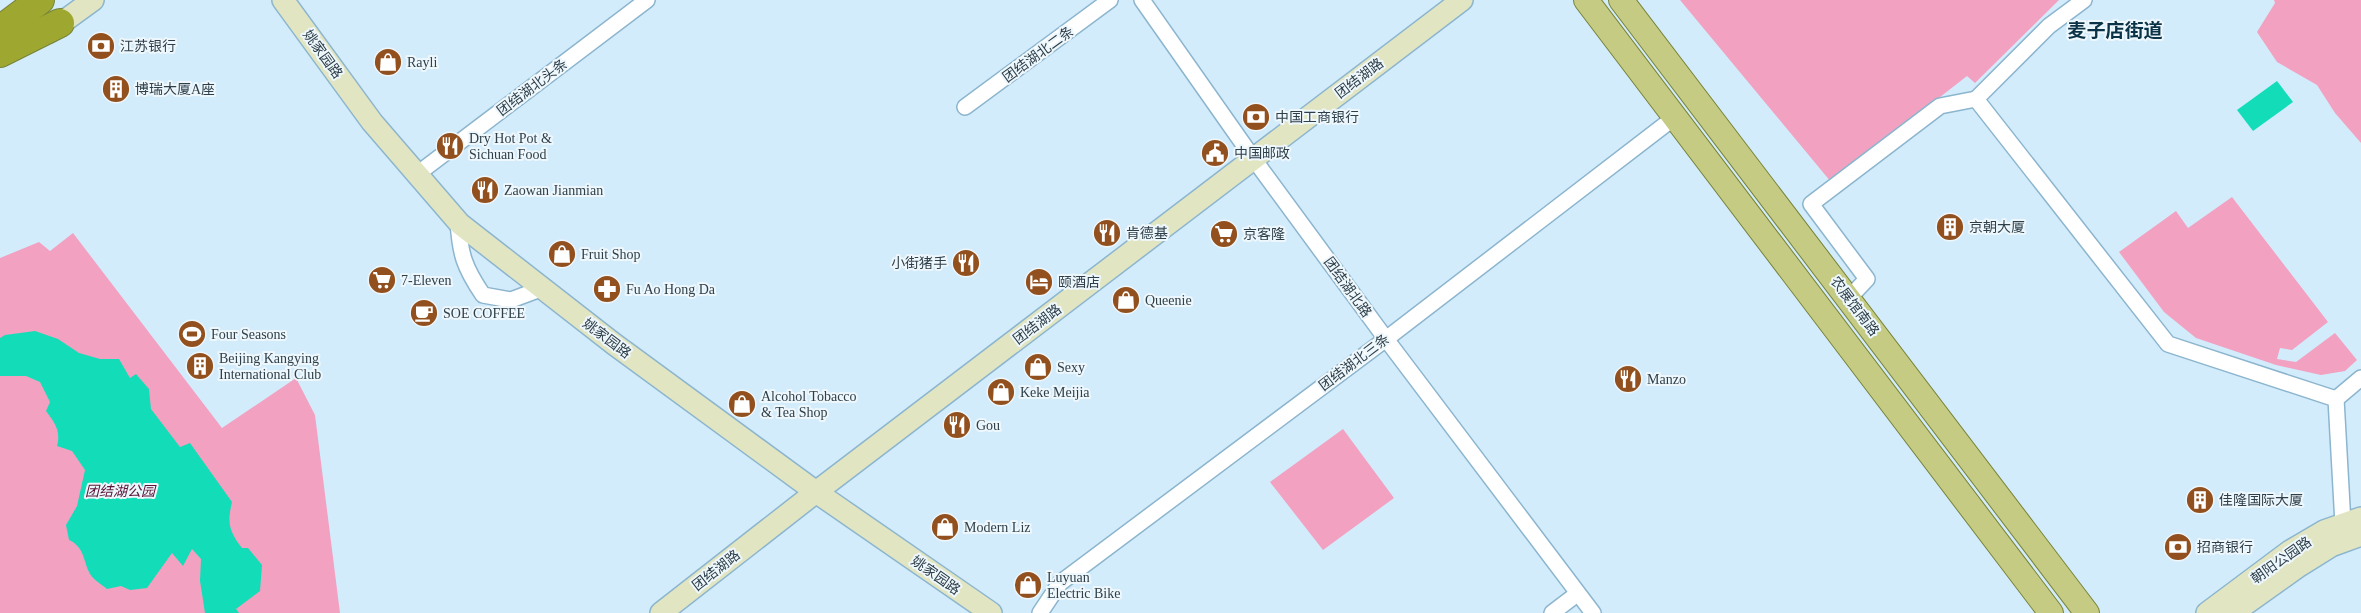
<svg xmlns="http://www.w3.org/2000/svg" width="2361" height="613" viewBox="0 0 2361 613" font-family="'Times New Roman','Noto Sans SC',serif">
	<rect width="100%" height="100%" fill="#d3ecfc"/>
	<!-- green -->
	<g fill="#f2a1c1">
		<polygon points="1680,0 2059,0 1975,83 1967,76 1831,182"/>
		<polygon points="2274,0 2361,0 2361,143 2335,113 2317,85 2277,62 2257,32 2275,3"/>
		<polygon points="2232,197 2328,322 2292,350 2280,348 2277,359 2296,362 2335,333 2357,360 2345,371 2321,375 2276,365 2196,338 2164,312 2119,252 2176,211 2188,228"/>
		<polygon points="73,233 222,428 296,378 315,415 340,613 0,613 0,258 39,242 50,251"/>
		<polygon points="1343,429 1394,498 1323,550 1270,482"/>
	</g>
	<!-- water -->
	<g fill="#13ddb8">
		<polygon points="2277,81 2293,102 2253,131 2237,110"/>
		<path d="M35,331L58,339L79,353L100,359H119L130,378L136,374L149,389L151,409L180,447L190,443L232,502C227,523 229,531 242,548H248L262,565L260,591L236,609L239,613H205L200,581L201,559L192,549L183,566L172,553L147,588L130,590L121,586L107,589C101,584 92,579 89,572C83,559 84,547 69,540L66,525L77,506L85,470L72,451L57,446C61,431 55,423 46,411L50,402L40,382L26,376H0V338L5,335Z"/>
	</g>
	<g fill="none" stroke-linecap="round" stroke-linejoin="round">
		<defs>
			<g id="street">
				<polyline points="1142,0 1253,158 1386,339 1593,613"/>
				<polyline points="2084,0 2049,26 1976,99 2168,344 2336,399 2343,524"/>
				<polyline points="965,107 1110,0"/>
				<polyline points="416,175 647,0"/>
				<path d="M458,221C460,254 464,267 483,295L511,300L543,288"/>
				<polyline points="1849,298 1867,279 1811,204 1940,106 1976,99"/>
				<polyline points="2336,399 2361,378"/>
				<polyline points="1040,613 1060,583 1386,339 1675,117"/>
				<polyline points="1552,613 1577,594"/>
			</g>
			<g id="secondary">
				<polyline points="283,0 372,122 460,224 614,344 816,492 991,613"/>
				<polyline points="49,32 93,0"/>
				<polyline points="661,613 816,492 1462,0"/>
				<polyline points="2207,613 2290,551 2324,531 2361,518"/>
				<polyline points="2233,613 2299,566 2331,546 2361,535"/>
			</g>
			<g id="primary">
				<polyline points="1586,0 2051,613"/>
				<polyline points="1621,0 2087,613"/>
			</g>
			<g id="highway">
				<polyline points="0,30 40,0"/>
				<polyline points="0,53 60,23"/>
			</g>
		</defs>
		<!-- street casing -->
		<use href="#street" stroke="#8cb5ce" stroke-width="18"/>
		<!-- secondary casing -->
		<use href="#secondary" stroke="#8cb5ce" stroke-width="24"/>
		<!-- primary casing -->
		<use href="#primary" stroke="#778339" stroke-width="26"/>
		<!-- highway casing -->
		<use href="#highway" stroke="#778339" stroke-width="30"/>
		<!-- street -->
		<use href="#street" stroke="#fff" stroke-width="15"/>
		<!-- secondary -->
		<use href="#secondary" stroke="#e2e5c1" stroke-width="21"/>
		<!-- primary -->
		<use href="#primary" stroke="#c5cb83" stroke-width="24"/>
		<!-- highway -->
		<use href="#highway" stroke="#9ea830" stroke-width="28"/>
	</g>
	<!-- icons -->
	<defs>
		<symbol id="bank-disc" viewBox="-11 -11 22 22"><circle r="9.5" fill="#91501d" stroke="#eef7fc"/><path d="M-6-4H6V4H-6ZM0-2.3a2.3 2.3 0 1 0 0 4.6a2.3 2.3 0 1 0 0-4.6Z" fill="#fff"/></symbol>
		<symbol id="shop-disc" viewBox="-11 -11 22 22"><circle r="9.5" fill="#91501d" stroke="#eef7fc"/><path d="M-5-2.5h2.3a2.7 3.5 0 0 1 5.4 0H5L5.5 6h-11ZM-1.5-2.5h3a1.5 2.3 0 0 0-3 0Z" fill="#fff"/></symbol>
		<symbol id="building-disc" viewBox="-11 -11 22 22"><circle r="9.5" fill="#91501d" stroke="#eef7fc"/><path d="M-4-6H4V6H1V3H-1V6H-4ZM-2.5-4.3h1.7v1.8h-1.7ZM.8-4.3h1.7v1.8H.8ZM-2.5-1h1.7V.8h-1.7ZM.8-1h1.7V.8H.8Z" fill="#fff"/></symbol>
		<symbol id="restaurant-disc" viewBox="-11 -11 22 22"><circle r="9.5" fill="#91501d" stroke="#eef7fc"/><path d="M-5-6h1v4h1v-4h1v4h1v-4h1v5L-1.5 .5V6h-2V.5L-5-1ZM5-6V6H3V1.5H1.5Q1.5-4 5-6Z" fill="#fff"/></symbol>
		<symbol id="civic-disc" viewBox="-11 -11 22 22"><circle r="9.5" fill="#91501d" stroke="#eef7fc"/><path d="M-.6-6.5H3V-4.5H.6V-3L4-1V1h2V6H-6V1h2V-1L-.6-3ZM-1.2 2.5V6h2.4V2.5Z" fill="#fff"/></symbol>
		<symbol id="supermarket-disc" viewBox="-11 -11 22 22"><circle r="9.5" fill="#91501d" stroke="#eef7fc"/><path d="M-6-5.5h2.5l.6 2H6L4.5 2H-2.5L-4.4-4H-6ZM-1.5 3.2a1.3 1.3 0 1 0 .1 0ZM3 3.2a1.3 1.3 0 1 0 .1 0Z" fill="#fff"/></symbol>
		<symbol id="hotel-disc" viewBox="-11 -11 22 22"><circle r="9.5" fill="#91501d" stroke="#eef7fc"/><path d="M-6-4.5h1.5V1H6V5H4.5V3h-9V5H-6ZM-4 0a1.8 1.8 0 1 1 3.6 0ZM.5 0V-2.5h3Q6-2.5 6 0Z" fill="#fff"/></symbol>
		<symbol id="pharmacy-disc" viewBox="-11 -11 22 22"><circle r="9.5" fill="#91501d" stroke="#eef7fc"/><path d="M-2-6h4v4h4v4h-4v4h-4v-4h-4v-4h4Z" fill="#fff"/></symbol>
		<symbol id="cafe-disc" viewBox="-11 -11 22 22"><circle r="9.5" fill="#91501d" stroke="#eef7fc"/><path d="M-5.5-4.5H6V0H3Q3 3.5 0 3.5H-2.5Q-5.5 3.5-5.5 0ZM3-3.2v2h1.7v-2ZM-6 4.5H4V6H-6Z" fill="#fff"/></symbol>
		<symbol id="stadium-disc" viewBox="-11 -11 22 22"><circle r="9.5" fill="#91501d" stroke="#eef7fc"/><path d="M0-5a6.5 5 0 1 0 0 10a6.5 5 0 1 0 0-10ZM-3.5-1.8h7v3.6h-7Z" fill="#fff"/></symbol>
	</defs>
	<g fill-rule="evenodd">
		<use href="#bank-disc" x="85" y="30" width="32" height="32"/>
		<use href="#shop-disc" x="372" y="46" width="32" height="32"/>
		<use href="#building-disc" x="100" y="73" width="32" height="32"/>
		<use href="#bank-disc" x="1240" y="101" width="32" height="32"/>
		<use href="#restaurant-disc" x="434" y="130" width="32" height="32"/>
		<use href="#civic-disc" x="1199" y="137" width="32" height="32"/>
		<use href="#restaurant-disc" x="469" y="174" width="32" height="32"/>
		<use href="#building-disc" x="1934" y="211" width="32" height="32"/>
		<use href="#restaurant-disc" x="1091" y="217" width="32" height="32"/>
		<use href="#supermarket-disc" x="1208" y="218" width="32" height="32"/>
		<use href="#shop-disc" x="546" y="238" width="32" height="32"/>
		<use href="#restaurant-disc" x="950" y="247" width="32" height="32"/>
		<use href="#supermarket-disc" x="366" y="264" width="32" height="32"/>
		<use href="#hotel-disc" x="1023" y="266" width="32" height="32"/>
		<use href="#pharmacy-disc" x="591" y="273" width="32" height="32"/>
		<use href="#shop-disc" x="1110" y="284" width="32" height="32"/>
		<use href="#cafe-disc" x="408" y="297" width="32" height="32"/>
		<use href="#stadium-disc" x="176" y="318" width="32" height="32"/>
		<use href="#building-disc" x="184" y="350" width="32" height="32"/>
		<use href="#shop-disc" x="1022" y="351" width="32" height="32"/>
		<use href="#restaurant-disc" x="1612" y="363" width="32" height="32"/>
		<use href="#shop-disc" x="985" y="376" width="32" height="32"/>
		<use href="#shop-disc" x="726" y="388" width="32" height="32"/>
		<use href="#restaurant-disc" x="941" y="409" width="32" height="32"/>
		<use href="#building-disc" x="2184" y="484" width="32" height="32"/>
		<use href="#shop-disc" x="929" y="511" width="32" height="32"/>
		<use href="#bank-disc" x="2162" y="531" width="32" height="32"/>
		<use href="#shop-disc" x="1012" y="569" width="32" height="32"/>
	</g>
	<g text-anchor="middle" stroke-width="4" stroke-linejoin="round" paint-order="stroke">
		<!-- poi labels -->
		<g font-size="14" fill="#2e3f49" stroke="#eef7fc" text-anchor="start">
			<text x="120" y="51">江苏银行</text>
			<text x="407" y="67">Rayli</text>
			<text x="135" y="94">博瑞大厦A座</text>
			<text x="1275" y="122">中国工商银行</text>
			<text x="469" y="143">Dry Hot Pot &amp;<tspan x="469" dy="16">Sichuan Food</tspan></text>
			<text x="1234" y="158">中国邮政</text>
			<text x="504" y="195">Zaowan Jianmian</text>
			<text x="1969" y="232">京朝大厦</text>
			<text x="1126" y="238">肯德基</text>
			<text x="1243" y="239">京客隆</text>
			<text x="581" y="259">Fruit Shop</text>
			<text x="947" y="268" text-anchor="end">小街猪手</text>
			<text x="401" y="285">7-Eleven</text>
			<text x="1058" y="287">颐酒店</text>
			<text x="626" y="294">Fu Ao Hong Da</text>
			<text x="1145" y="305">Queenie</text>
			<text x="443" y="318">SOE COFFEE</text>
			<text x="211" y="339">Four Seasons</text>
			<text x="219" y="363">Beijing Kangying<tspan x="219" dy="16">International Club</tspan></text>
			<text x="1057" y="372">Sexy</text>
			<text x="1647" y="384">Manzo</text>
			<text x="1020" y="397">Keke Meijia</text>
			<text x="761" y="401">Alcohol Tobacco<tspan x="761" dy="16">&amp; Tea Shop</tspan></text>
			<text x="976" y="430">Gou</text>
			<text x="2219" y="505">佳隆国际大厦</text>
			<text x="964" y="532">Modern Liz</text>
			<text x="2197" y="552">招商银行</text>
			<text x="1047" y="582">Luyuan<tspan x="1047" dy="16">Electric Bike</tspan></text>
		</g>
		<!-- street labels -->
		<g font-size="14" fill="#2e3f49" stroke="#eef7fc">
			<text transform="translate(323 54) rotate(54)" y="5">姚家园路</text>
			<text transform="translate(1038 54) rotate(-36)" y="5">团结湖北二条</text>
			<text transform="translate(1359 78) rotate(-37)" y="5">团结湖路</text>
			<text transform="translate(532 87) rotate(-37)" y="5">团结湖北头条</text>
			<text transform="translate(1348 287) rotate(54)" y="5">团结湖北路</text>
			<text transform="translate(1855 306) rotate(53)" y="5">农展馆南路</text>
			<text transform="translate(1037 324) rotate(-37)" y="5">团结湖路</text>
			<text transform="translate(607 338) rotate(37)" y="5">姚家园路</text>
			<text transform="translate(1354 362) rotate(-37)" y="5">团结湖北三条</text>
			<text transform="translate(2281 560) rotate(-35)" y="5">朝阳公园路</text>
			<text transform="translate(716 570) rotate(-38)" y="5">团结湖路</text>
			<text transform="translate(936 575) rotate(35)" y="5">姚家园路</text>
		</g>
		<!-- park labels -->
		<g font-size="14" font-style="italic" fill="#591236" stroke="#eef7fc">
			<text x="120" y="496">团结湖公园</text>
		</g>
		<!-- district labels -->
		<g font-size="19" font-weight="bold" fill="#0a3347" stroke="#eef7fc">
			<text x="2115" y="37">麦子店街道</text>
		</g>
	</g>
</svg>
